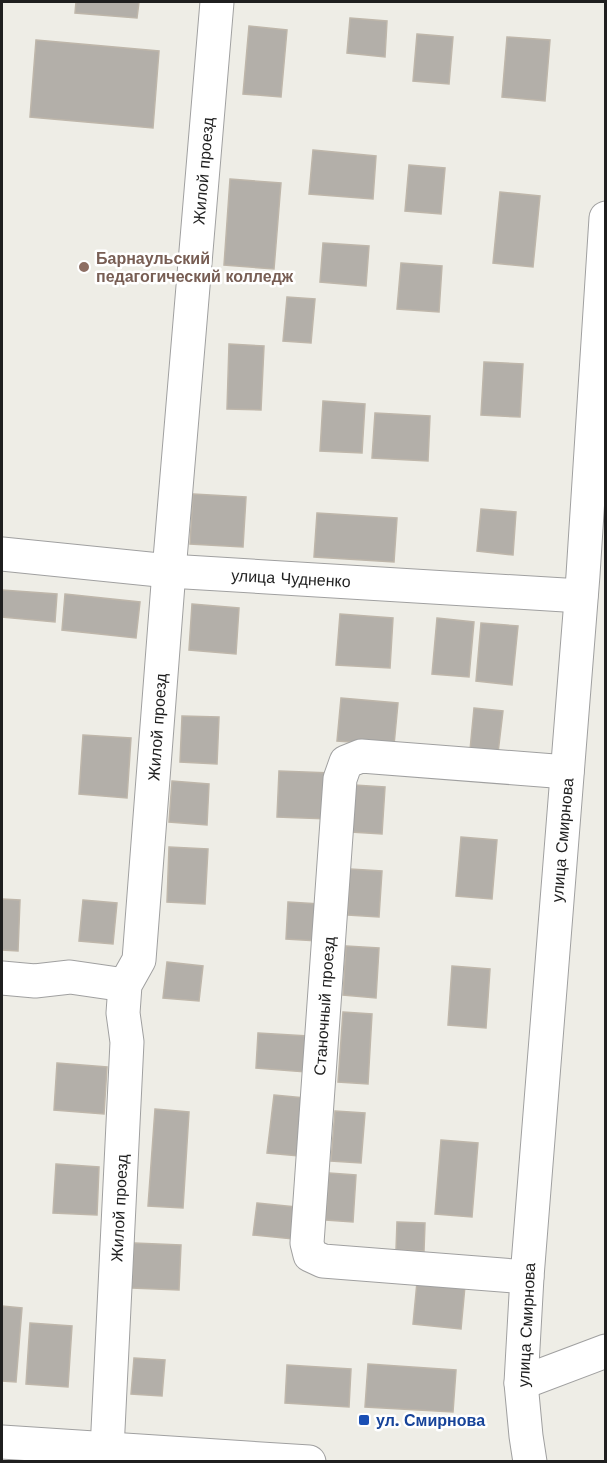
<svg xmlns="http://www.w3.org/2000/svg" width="607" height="1463" viewBox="0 0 607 1463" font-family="'Work Sans',sans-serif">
	<rect width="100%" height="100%" fill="#eeede6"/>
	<!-- building -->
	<g fill="#b3afa9" stroke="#beb6aa" stroke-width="1.5">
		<polygon points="76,2 139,2 137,18 75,13"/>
		<polygon points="350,18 387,21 385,57 347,53"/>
		<polygon points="249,26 287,30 281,97 243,94"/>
		<polygon points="417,34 453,37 449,84 413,81"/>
		<polygon points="507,37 550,40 545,101 502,97"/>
		<polygon points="36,40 159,51 153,128 30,117"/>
		<polygon points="313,150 376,156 373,199 309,194"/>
		<polygon points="409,165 445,168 441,214 405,211"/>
		<polygon points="230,179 281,183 274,269 224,265"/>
		<polygon points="500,192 540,196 533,267 493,263"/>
		<polygon points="323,243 369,246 366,286 320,282"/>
		<polygon points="401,263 442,266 439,312 397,309"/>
		<polygon points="287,297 315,299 311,343 283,341"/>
		<polygon points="229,344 264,346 261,410 227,409"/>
		<polygon points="484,362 523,364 520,417 481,415"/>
		<polygon points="323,401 365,404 362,453 320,451"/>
		<polygon points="375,413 430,416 428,461 372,458"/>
		<polygon points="193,494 246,497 243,547 190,544"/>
		<polygon points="481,509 516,512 513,555 477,551"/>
		<polygon points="317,513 397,518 394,562 314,557"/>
		<polygon points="2,590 57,594 55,622 2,617"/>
		<polygon points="65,594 140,602 136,638 62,630"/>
		<polygon points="192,604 239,608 236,654 189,650"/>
		<polygon points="340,614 393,618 390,668 336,665"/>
		<polygon points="437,618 474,622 469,677 432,674"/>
		<polygon points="481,623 518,626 512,685 476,681"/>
		<polygon points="341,698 398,703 394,745 337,741"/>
		<polygon points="474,708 503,711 498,753 470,750"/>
		<polygon points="182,716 219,717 217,764 180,762"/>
		<polygon points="83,735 131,738 127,798 79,794"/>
		<polygon points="279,771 331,773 329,819 277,817"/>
		<polygon points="172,781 209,784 207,825 169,822"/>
		<polygon points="354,785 385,787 382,834 351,832"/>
		<polygon points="461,837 497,840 492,899 456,896"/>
		<polygon points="169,847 208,849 205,904 167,902"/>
		<polygon points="350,869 382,871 379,917 348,915"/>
		<polygon points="2,899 20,900 18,951 2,950"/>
		<polygon points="83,900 117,903 113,944 79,941"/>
		<polygon points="288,902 320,904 318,941 286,939"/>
		<polygon points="346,946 379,948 376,998 343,995"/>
		<polygon points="167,962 203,966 199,1001 163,998"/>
		<polygon points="452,966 490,969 486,1028 448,1025"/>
		<polygon points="343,1012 372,1014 368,1084 338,1082"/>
		<polygon points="258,1033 308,1036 306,1072 256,1068"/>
		<polygon points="57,1063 107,1067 104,1114 54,1110"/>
		<polygon points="274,1095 305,1098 299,1156 267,1153"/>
		<polygon points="155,1109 189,1112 183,1208 148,1206"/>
		<polygon points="335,1111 365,1113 361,1163 331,1161"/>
		<polygon points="441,1140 478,1143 472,1217 435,1214"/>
		<polygon points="56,1164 99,1167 97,1215 53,1213"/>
		<polygon points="329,1173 356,1175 353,1222 326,1220"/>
		<polygon points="257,1203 296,1207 293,1239 253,1235"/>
		<polygon points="397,1222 425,1223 424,1251 396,1250"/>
		<polygon points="134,1243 181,1245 179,1290 132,1288"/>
		<polygon points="417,1282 465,1286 461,1329 413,1324"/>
		<polygon points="2,1306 22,1308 16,1382 2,1381"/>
		<polygon points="30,1323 72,1326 68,1387 26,1384"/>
		<polygon points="134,1358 165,1360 162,1396 131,1394"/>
		<polygon points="368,1364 456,1370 453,1412 365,1407"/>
		<polygon points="287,1365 351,1369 349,1407 285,1403"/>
	</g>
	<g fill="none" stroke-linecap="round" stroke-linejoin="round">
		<defs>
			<g id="minor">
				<polyline points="2,554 169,571 581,596"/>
				<polyline points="2,978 35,981 70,977 125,985"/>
				<polyline points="527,1277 323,1261 310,1255 307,1243 340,779 346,762 361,756 567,772"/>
				<polyline points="521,1383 606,1351"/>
				<polyline points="2,1442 309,1462"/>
				<polyline points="107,1450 127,1042 123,1013 125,985 139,960 169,571 217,2"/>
				<polyline points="530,1462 526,1436 521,1383 527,1277 583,575 606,218"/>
			</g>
		</defs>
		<!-- minor casing -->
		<use href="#minor" stroke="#a0a0a0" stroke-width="35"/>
		<!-- minor -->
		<use href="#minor" stroke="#fff" stroke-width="33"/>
	</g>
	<!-- markers -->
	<circle fill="#8d6e63" stroke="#fff" stroke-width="2" cx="84" cy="267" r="6"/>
	<rect fill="#1a4fb4" stroke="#fff" stroke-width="2" x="358" y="1414" width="12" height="12" rx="3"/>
	<g text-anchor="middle" stroke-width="5" stroke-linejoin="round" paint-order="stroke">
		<!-- street labels -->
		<g font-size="16" fill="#1f1f1f" stroke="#fff">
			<text transform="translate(203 171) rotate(-85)" y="6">Жилой проезд</text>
			<text transform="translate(291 578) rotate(3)" y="6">улица Чудненко</text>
			<text transform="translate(157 727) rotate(-86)" y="6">Жилой проезд</text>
			<text transform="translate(562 840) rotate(-85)" y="6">улица Смирнова</text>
			<text transform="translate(324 1006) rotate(-86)" y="6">Станочный проезд</text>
			<text transform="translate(119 1208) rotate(-87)" y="6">Жилой проезд</text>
			<text transform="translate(526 1325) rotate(-87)" y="6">улица Смирнова</text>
		</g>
		<!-- education labels -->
		<g font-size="16" font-weight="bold" fill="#785e54" stroke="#fff" text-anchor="start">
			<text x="96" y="264">Барнаульский<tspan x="96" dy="18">педагогический колледж</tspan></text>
		</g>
		<!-- transit labels -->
		<g font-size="16" font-weight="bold" fill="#164399" stroke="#fff" text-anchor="start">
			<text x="376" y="1426">ул. Смирнова</text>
		</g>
	</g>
	<!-- border -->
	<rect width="607" height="1463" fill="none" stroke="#1f1f1f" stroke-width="6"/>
</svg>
